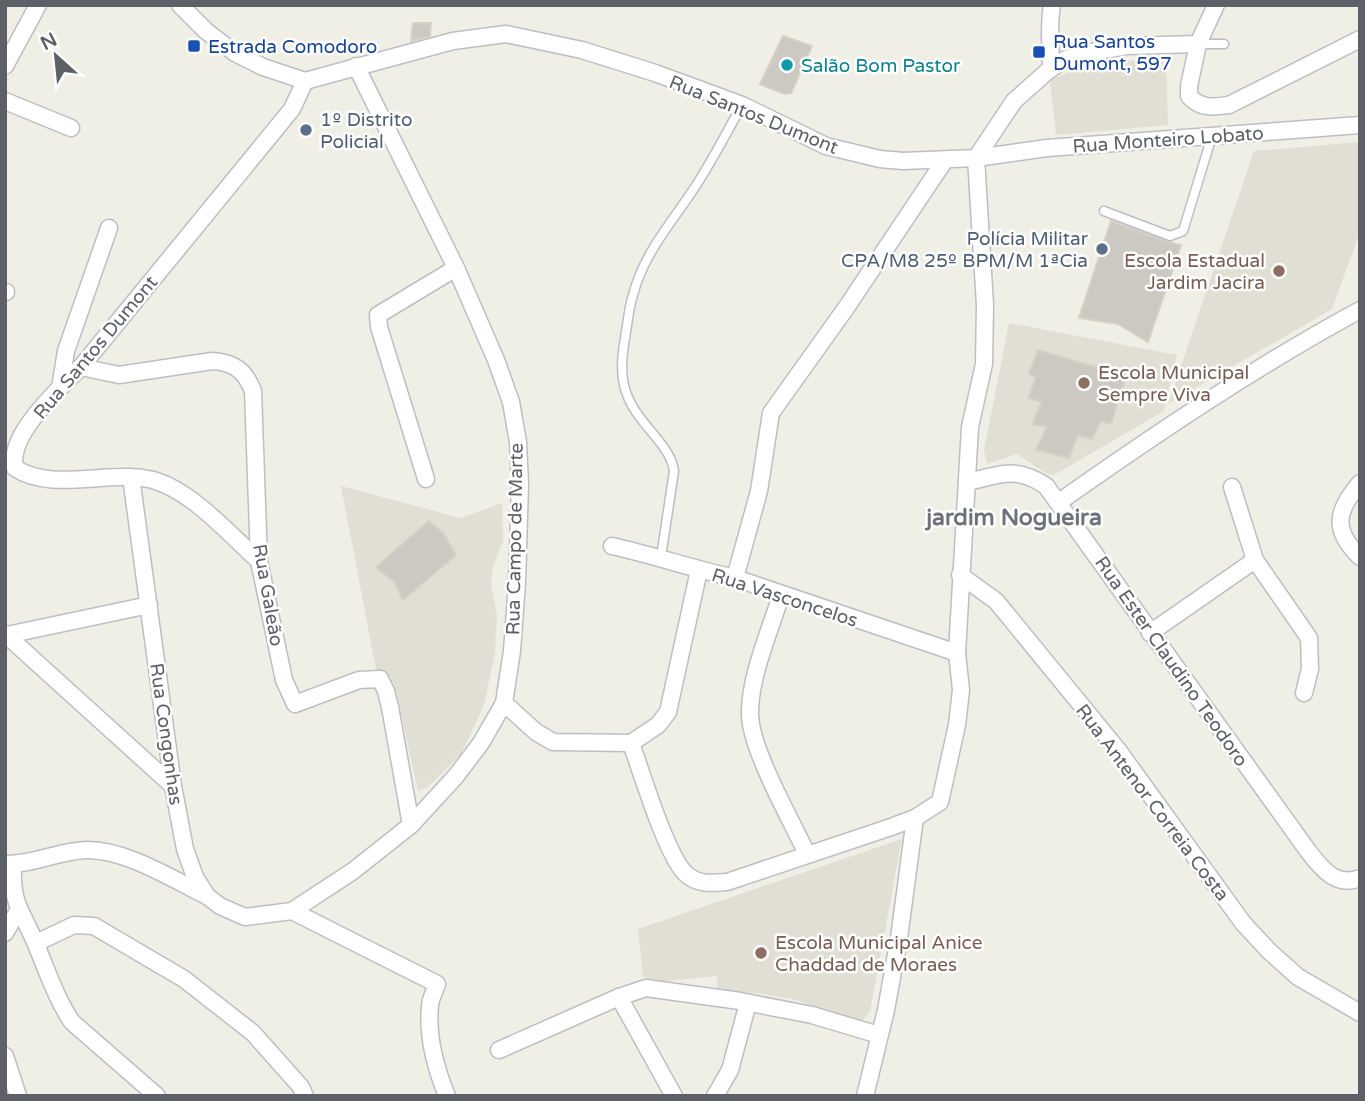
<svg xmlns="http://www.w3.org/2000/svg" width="1365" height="1101" viewBox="0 0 1365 1101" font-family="'Varela Round',sans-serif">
	<rect width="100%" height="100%" fill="#f0efe5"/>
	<!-- education -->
	<g fill="#e1ded4">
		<polygon points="1166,58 1168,125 1056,135 1050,80 1089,64"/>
		<polygon points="1360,142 1360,232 1332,309 1168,404 1254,151"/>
		<polygon points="1009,323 1177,355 1164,411 1054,475 1047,474 1017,454 987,464 984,450"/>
		<polygon points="341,486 461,518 502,503 503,541 493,567 491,585 497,615 495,652 484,705 461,754 428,787 418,791 395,686 390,677 376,669"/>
		<polygon points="902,839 870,1011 863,1020 839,1016 796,1000 758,993 717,991 717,976 656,982 643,977 638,929"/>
	</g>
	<!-- building -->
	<g fill="#cbc9c2" stroke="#d6d1c3" stroke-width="2">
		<polygon points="413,23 431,23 430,36 411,41"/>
		<polygon points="783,36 812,46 791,93 785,94 760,84"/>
		<polygon points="1111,221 1168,242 1181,245 1148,342 1118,324 1079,318"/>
		<polygon points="1038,350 1126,376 1111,424 1101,421 1092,439 1078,435 1069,458 1036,450 1047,427 1032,424 1042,402 1028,398 1036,377 1029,374"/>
		<polygon points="429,521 444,534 456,555 403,600 395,583 376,567"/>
	</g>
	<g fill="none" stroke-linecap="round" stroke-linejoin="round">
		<defs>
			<g id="lane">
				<polyline points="1198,44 1224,44"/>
				<polyline points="1104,211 1170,236 1183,231 1212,136"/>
				<path d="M661,557L674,471C670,441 632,422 624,385C620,367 623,349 626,332C628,320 629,307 633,295C644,252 674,220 697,184C713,159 727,132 742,105"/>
			</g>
			<g id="street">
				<polyline points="180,5 206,31 235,53 263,67 305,81 453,41 506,34 582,50 655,73 742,105 826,146 880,159 903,161 976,158 1047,148 1360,125"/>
				<path d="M1198,44L1189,86V96C1200,109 1214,107 1229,105L1360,39"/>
				<polyline points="5,66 38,5"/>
				<path d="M1051,69C1051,47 1048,27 1052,5"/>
				<polyline points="5,101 71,128"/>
				<polyline points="976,158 1014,101 1050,69 1066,59 1079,54 1127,46 1198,44 1216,5"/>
				<polyline points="5,292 6,292"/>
				<path d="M81,367L119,375L212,361C233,362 245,370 253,391L259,561L284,680L295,704L359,680L380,679L386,691L390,707L411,825"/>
				<polyline points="60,388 66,351 109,228"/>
				<polyline points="131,477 173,786 185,849 195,877 207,896 220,906 245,917 292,911 353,871 411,825 456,776 481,743 504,703 512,651 517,583 520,484 518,442 511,402 496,360 456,268 356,66"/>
				<polyline points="426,479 379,327 378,315 456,268"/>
				<path d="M968,482C1001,474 1016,466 1046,486L1308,851C1321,868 1336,888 1360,878"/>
				<path d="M1360,483C1336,511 1332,530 1360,557"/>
				<polyline points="1232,487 1255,560 1309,638 1310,669 1304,693"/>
				<path d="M1059,502C1157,433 1255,367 1360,310"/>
				<path d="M612,546C653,555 693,569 735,578L957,653"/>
				<path d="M259,561C229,534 192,491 153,480C110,469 53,493 15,468C7,435 59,389 81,367L292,109L305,81"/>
				<polyline points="960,575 996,601 1118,750 1243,923 1269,951 1298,977 1360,1013"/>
				<polyline points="735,578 759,491 771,413 846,308 945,160"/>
				<path d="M781,595C770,631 749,678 750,715C751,750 791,820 807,854"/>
				<polyline points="1150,633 1255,560"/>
				<polyline points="5,634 173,786"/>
				<polyline points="7,635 149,605"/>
				<polyline points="504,703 536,732 553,742 631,743"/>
				<path d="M631,743C641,771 667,857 686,874C698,885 712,883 727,882L891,827L915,818L940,802L957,725L961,690L957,653L970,427L984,364L985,305L976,158"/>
				<polyline points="631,743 658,725 668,712 699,570"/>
				<path d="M5,864C33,865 58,851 86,850C125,849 172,879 207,896"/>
				<path d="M13,864C11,907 23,911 37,947C48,973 56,998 72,1022L157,1096"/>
				<path d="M292,911L437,984C435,991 430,999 430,1006C427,1035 436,1069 447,1096"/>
				<polyline points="5,933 18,911"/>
				<polyline points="36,943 74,925 94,926 184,979 253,1033 301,1087 305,1096"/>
				<polyline points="619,997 674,1096"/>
				<polyline points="499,1050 619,997 646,988 740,1001 812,1015 879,1035"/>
				<polyline points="5,1056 18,1096"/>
				<polyline points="715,1096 730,1070 748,1003"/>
				<polyline points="865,1096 886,1010 899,938 915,818"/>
			</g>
		</defs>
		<!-- lane casing -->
		<use href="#lane" stroke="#bcbec5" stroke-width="11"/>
		<!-- street casing -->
		<use href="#street" stroke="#bcbec5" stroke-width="19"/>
		<!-- lane -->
		<use href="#lane" stroke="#fff" stroke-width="8"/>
		<!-- street -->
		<use href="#street" stroke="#fff" stroke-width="16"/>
	</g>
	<!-- markers -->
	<g fill="#1a4fb4" stroke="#fff" stroke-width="2.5">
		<rect x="187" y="39" width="14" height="14" rx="3.5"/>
		<rect x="1032" y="45" width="14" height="14" rx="3.5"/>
	</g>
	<circle fill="#0f9aa8" stroke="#fff" stroke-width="2.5" cx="787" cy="65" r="7"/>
	<g fill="#5c6f8a" stroke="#fff" stroke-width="2.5">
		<circle cx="306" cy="130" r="7"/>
		<circle cx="1102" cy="249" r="7"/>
	</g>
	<g fill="#8d6e63" stroke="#fff" stroke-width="2.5">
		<circle cx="1279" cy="271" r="7"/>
		<circle cx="1084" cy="383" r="7"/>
		<circle cx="761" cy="953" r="7"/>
	</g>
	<g text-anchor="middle" stroke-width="5" stroke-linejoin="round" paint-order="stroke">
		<!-- transit labels -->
		<g font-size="19" fill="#164399" stroke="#fff" text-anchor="start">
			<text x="1053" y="48">Rua Santos<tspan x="1053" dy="22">Dumont, 597</tspan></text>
			<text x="208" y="53">Estrada Comodoro</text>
		</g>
		<!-- culture labels -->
		<g font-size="19" fill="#0d838f" stroke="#fff" text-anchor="start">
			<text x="801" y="72">Salão Bom Pastor</text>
		</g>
		<!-- street labels -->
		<g font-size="19" fill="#5d6067" stroke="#fff">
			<text transform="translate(754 114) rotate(22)" y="7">Rua Santos Dumont</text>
			<text transform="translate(1168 139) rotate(-4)" y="7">Rua Monteiro Lobato</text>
			<text transform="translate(95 347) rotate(-50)" y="7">Rua Santos Dumont</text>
			<text transform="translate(514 539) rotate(-89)" y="7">Rua Campo de Marte</text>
			<text transform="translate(269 595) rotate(80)" y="7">Rua Galeão</text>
			<text transform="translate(785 597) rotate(18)" y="7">Rua Vasconcelos</text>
			<text transform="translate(1172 661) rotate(55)" y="7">Rua Ester Claudino Teodoro</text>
			<text transform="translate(167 734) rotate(82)" y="7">Rua Congonhas</text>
			<text transform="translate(1153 802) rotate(53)" y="7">Rua Antenor Correia Costa</text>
		</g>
		<!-- service labels -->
		<g font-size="19" fill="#4e5e75" stroke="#fff" text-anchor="start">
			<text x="320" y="126">1º Distrito<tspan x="320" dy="22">Policial</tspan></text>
			<text x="1088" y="245" text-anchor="end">Polícia Militar<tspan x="1088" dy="22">CPA/M8 25º BPM/M 1ªCia</tspan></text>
		</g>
		<!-- education labels -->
		<g font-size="19" fill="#785e54" stroke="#fff" text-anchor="start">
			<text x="1265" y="267" text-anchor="end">Escola Estadual<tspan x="1265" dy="22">Jardim Jacira</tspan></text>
			<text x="1098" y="379">Escola Municipal<tspan x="1098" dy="22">Sempre Viva</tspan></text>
			<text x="775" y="949">Escola Municipal Anice<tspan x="775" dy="22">Chaddad de Moraes</tspan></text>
		</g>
		<!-- quarter labels -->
		<g font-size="23" font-weight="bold" fill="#6d7279" stroke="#fff">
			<text x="1014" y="525">jardim Nogueira</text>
		</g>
	</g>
	<!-- border -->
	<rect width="1365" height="1101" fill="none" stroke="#5d6067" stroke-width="14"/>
	<!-- north arrow -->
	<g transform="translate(56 56) rotate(333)" stroke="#ffffff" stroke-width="5" paint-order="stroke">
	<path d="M0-5L12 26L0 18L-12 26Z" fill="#5d6067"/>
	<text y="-10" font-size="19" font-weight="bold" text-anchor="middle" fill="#5d6067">N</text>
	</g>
</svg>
